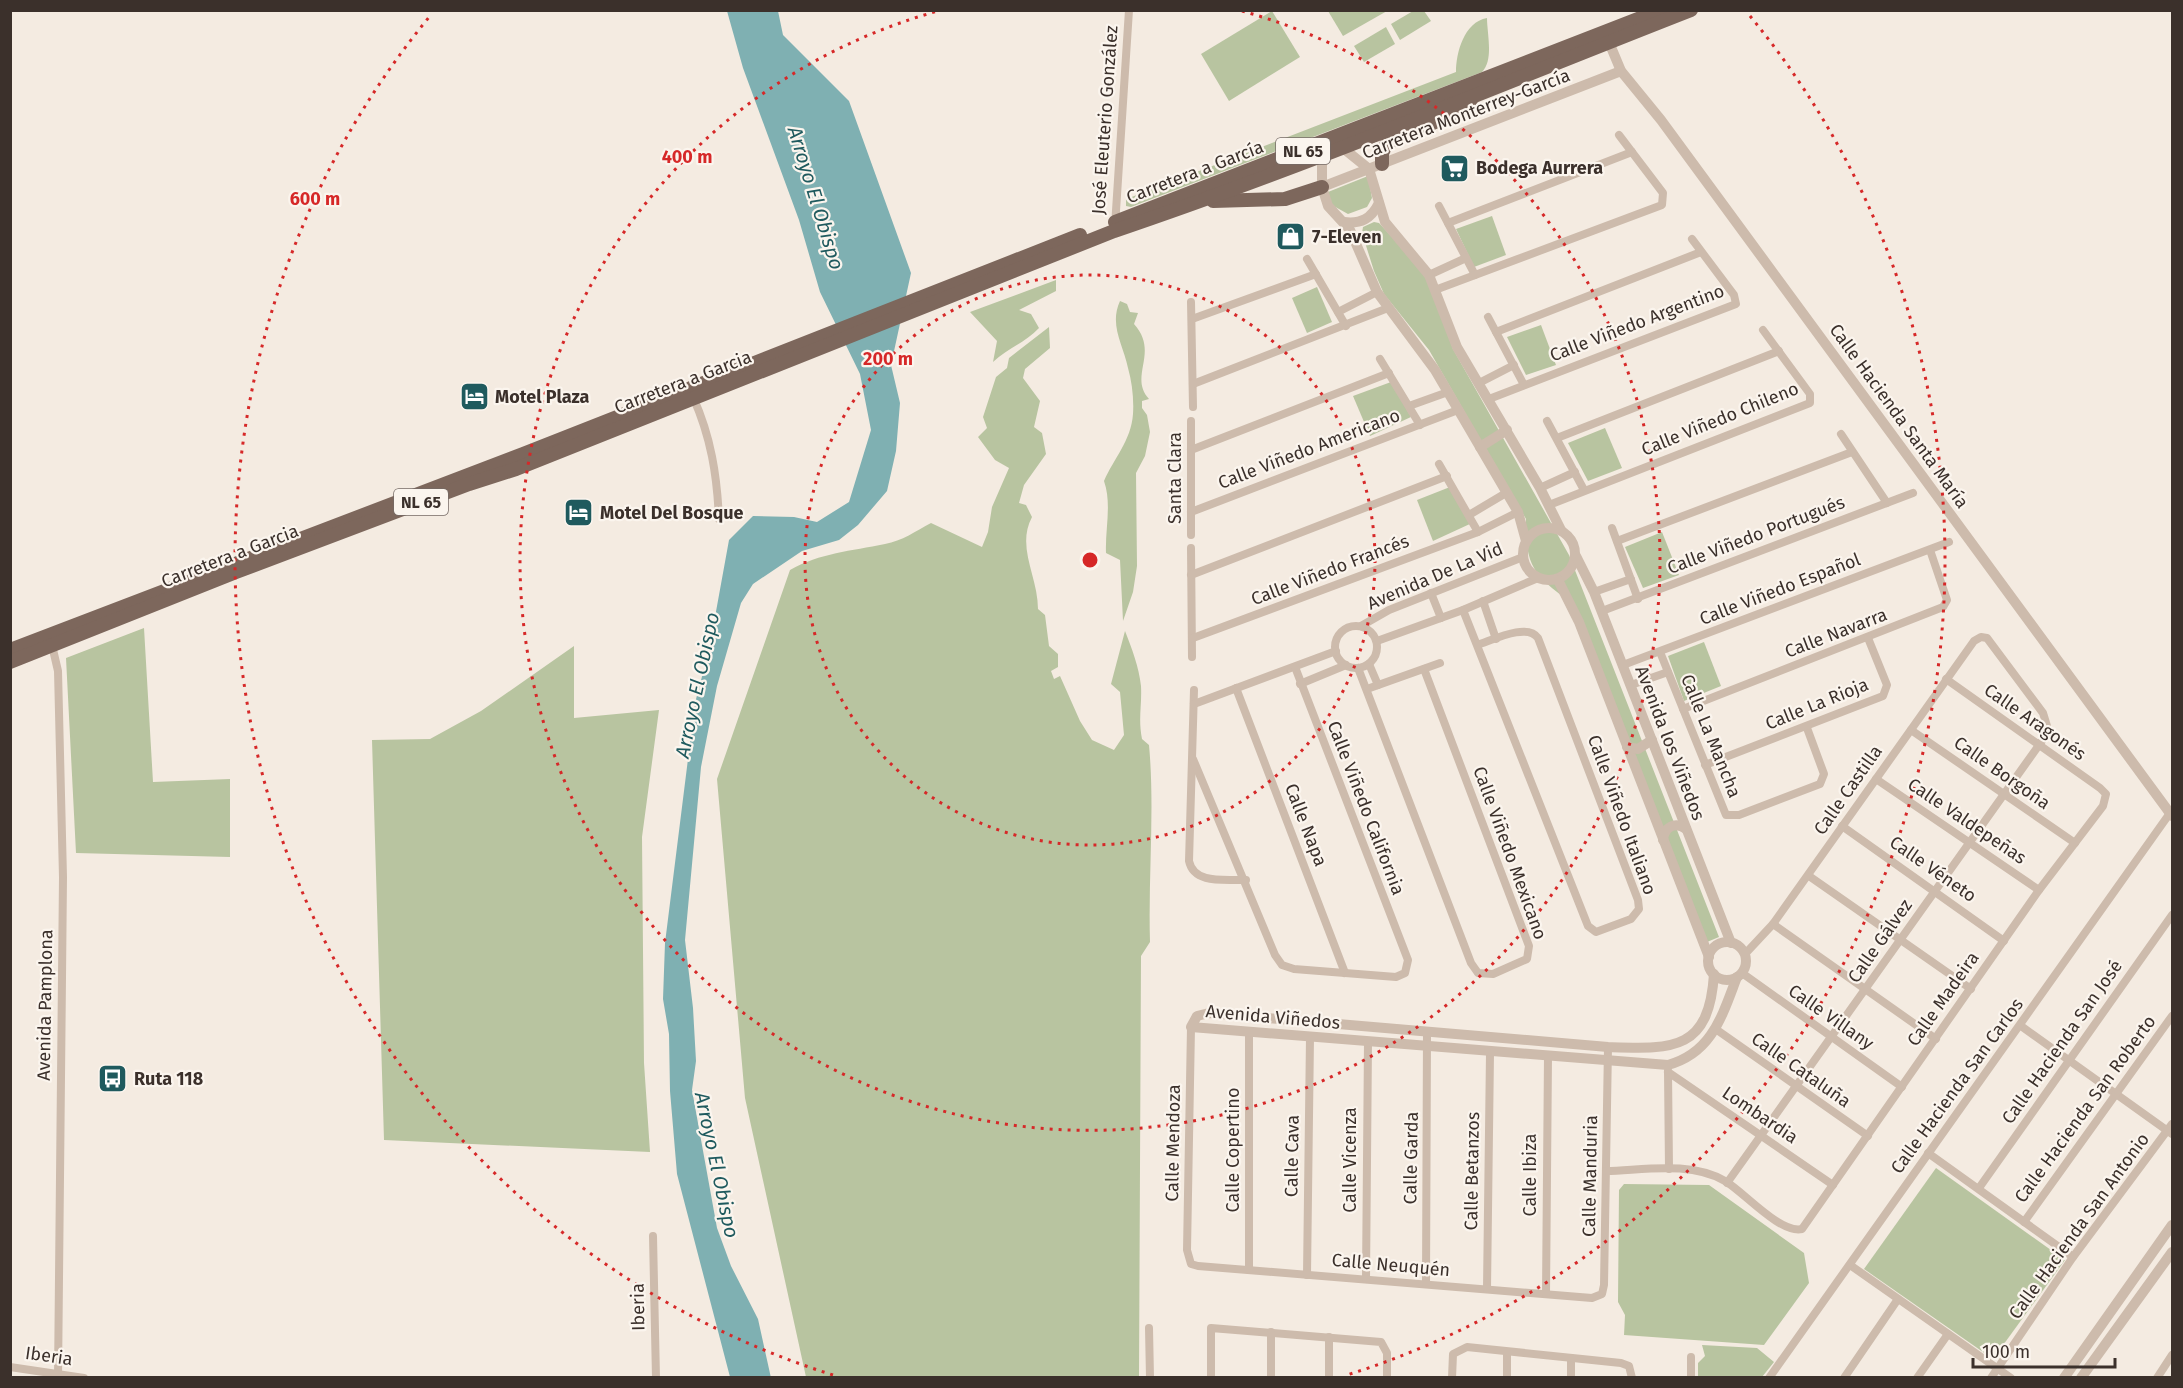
<svg xmlns="http://www.w3.org/2000/svg" width="2183" height="1388" viewBox="0 0 2183 1388" font-family="'Fira Sans',sans-serif">
	<rect width="100%" height="100%" fill="#f4ebe1"/>
	<!-- green -->
	<g fill="#b8c4a0">
		<polygon points="1272,11 1300,57 1229,101 1201,54"/>
		<polygon points="1328,11 1387,11 1343,36"/>
		<polygon points="1413,11 1424,11 1431,21 1400,40 1391,24"/>
		<path d="M1487,18C1487,33 1494,60 1482,72L1131,207L1126,206V200L1129,198L1456,72C1456,53 1464,22 1487,18Z"/>
		<polygon points="1386,27 1395,44 1364,62 1354,46"/>
		<polygon points="1368,176 1372,198 1367,207 1348,214 1330,204 1328,192"/>
		<polygon points="1492,216 1506,255 1474,267 1456,229"/>
		<path d="M1374,222L1379,223L1416,263L1429,283L1453,349L1569,555L1719,937L1707,942L1576,607C1537,576 1525,572 1526,519L1429,350L1384,294L1374,271L1362,233L1363,227Z"/>
		<path d="M1056,280V291L1019,310L1031,314L1039,328C1026,342 1007,349 993,362L997,341L970,312Z"/>
		<polygon points="1317,287 1332,322 1307,333 1292,298"/>
		<path d="M1120,301L1127,304L1130,312L1138,313L1134,324C1160,353 1128,376 1149,399L1142,401V408L1147,415L1150,432L1145,456L1136,473L1137,566L1133,592L1123,621L1120,560L1106,553C1105,529 1112,504 1104,481C1114,458 1131,441 1133,414C1134,399 1132,382 1128,368C1123,344 1109,325 1120,301Z"/>
		<polygon points="1541,325 1556,365 1526,375 1507,337"/>
		<path d="M1049,327L1050,348L1025,369L1023,378L1040,401L1034,427L1042,433L1046,454L1024,485L1019,503L1026,505L1032,517C1016,547 1038,576 1038,609L1045,615L1049,646L1058,654V667L1051,671L1054,679L1060,676L1080,721L1092,740L1114,750L1124,735L1120,692L1111,684L1125,631C1132,649 1139,667 1141,686C1142,707 1138,718 1142,739L1149,745C1155,810 1148,876 1150,942L1141,956L1139,1377H806L745,1098L717,779L790,570C820,553 851,551 885,544C902,541 916,531 931,523L982,547L988,532L992,507L1009,468L995,460L978,437L987,428L983,417L996,377L1007,368L1009,358Z"/>
		<polygon points="1391,382 1411,417 1370,436 1353,396"/>
		<polygon points="1605,428 1622,468 1588,481 1568,443"/>
		<polygon points="1450,487 1472,523 1433,541 1417,500"/>
		<polygon points="1662,532 1679,575 1643,588 1625,547"/>
		<polygon points="144,628 153,782 230,779 230,857 76,853 66,658"/>
		<polygon points="1704,642 1721,686 1684,701 1668,656"/>
		<polygon points="574,646 574,718 659,710 642,837 644,1063 650,1152 384,1140 372,740 430,739 481,711"/>
		<polygon points="1936,1168 2065,1260 1993,1359 1864,1269"/>
		<polygon points="1624,1184 1709,1185 1804,1253 1809,1283 1764,1345 1624,1335 1625,1315 1618,1302 1619,1190"/>
		<polygon points="1702,1345 1757,1348 1774,1362 1762,1377 1698,1377 1698,1363 1705,1356"/>
	</g>
	<!-- water -->
	<polygon fill="#7fb0b2" points="727,11 778,11 783,35 849,101 911,273 891,365 900,403 896,451 887,491 858,525 839,540 802,551 753,584 741,603 717,686 701,767 685,940 693,1008 696,1061 692,1090 717,1228 731,1266 758,1319 771,1378 730,1377 677,1174 670,1091 669,1034 663,999 665,943 695,703 709,650 729,540 753,516 794,517 817,522 849,502 871,430 860,374 820,292 799,220 743,68"/>
	<g fill="none" stroke-linecap="round" stroke-linejoin="round">
		<!-- minor -->
		<g stroke="#cdbbac" stroke-width="8">
			<polyline points="1439,206 1475,275"/>
			<polyline points="1448,223 1632,152"/>
			<polyline points="1115,226 1129,10"/>
			<polyline points="1307,259 1346,326"/>
			<polyline points="1429,275 1466,258"/>
			<polyline points="1435,290 1662,205 1663,193 1619,135"/>
			<polyline points="1191,302 1193,407"/>
			<polyline points="1338,312 1377,292"/>
			<polyline points="1488,317 1524,385"/>
			<polyline points="1192,319 1316,274"/>
			<polyline points="1496,332 1701,252"/>
			<polyline points="1380,359 1420,425"/>
			<polyline points="1479,383 1514,365"/>
			<polyline points="1193,384 1388,308"/>
			<path d="M693,397C711,437 717,475 719,519"/>
			<polyline points="1489,399 1736,304 1734,295 1692,239"/>
			<polyline points="1409,406 1448,392"/>
			<polyline points="1191,421 1191,535"/>
			<polyline points="1547,421 1584,490"/>
			<polyline points="1841,434 1887,503"/>
			<polyline points="1557,438 1779,351"/>
			<polyline points="1191,450 1389,373"/>
			<polyline points="1439,464 1478,532"/>
			<polyline points="1540,488 1575,472"/>
			<polyline points="1549,505 1810,403 1810,394 1763,330"/>
			<polyline points="1191,512 1458,410"/>
			<polyline points="1469,515 1506,493"/>
			<polyline points="1612,528 1638,599"/>
			<polyline points="1617,541 1852,452"/>
			<polyline points="1191,548 1192,657"/>
			<polyline points="1191,575 1447,476"/>
			<polyline points="1594,592 1631,579"/>
			<polyline points="1431,593 1441,618"/>
			<polyline points="1483,601 1496,639"/>
			<path d="M1463,610L1588,926L1596,932L1631,919L1639,909L1638,900L1538,638C1527,622 1491,641 1477,645"/>
			<polyline points="1602,611 1913,493"/>
			<circle cx="1356" cy="647" r="21"/>
			<polyline points="1361,626 1389,610 1523,557"/>
			<polyline points="1193,638 1478,532 1518,512"/>
			<polyline points="51,641 58,671 63,877 58,1378"/>
			<polyline points="1377,641 1463,610 1538,578"/>
			<polyline points="1660,652 1726,815 1739,815 1820,784 1824,774 1807,728"/>
			<polyline points="1369,664 1378,685"/>
			<polyline points="1623,665 1949,542"/>
			<polyline points="1358,668 1471,963 1478,973 1493,974 1527,959 1529,946 1424,669"/>
			<polyline points="1300,684 1346,665"/>
			<polyline points="1631,685 1668,672"/>
			<polyline points="1236,688 1345,973"/>
			<polyline points="1367,689 1440,663"/>
			<path d="M1194,690L1189,861C1194,885 1226,879 1246,880"/>
			<polyline points="1194,704 1336,651"/>
			<polyline points="1683,709 1943,607 1947,600 1930,550"/>
			<polyline points="1911,730 2075,843"/>
			<polyline points="1193,759 1275,955 1282,965 1294,969 1396,977 1405,973 1408,960 1295,667"/>
			<polyline points="1705,765 1883,696 1887,685 1868,638"/>
			<polyline points="1876,779 2039,890"/>
			<polyline points="1842,826 2004,941"/>
			<polyline points="1809,876 1971,989"/>
			<polyline points="1773,924 1936,1039"/>
			<polyline points="1742,973 1902,1087"/>
			<polyline points="2021,1026 2172,1134"/>
			<polyline points="1191,1027 1187,1250 1191,1264 1198,1266 1592,1298 1602,1294 1604,1285 1608,1047"/>
			<polyline points="1717,1030 1868,1136"/>
			<polyline points="1668,1071 1669,1169"/>
			<polyline points="1668,1072 1833,1185"/>
			<polyline points="1928,1153 2073,1257"/>
			<path d="M1606,1171C1645,1170 1690,1161 1725,1181C1744,1192 1780,1234 1802,1229L2039,890L2103,806L2106,794L2100,788L1946,679"/>
			<polyline points="1727,1183 2044,738 2047,726 2043,713 1987,638 1981,637 1974,641 1773,924 1745,954"/>
			<polyline points="1979,1188 2172,915"/>
			<polyline points="2024,1222 2172,1016"/>
			<polyline points="653,1236 656,1378"/>
			<polyline points="1850,1265 2011,1378"/>
			<polyline points="1249,1270 1249,1031"/>
			<polyline points="1307,1275 1310,1037"/>
			<polyline points="1366,1279 1368,1042"/>
			<polyline points="1426,1284 1427,1032"/>
			<polyline points="1487,1289 1490,1053"/>
			<polyline points="1546,1294 1548,1056"/>
			<polyline points="1149,1328 1150,1378"/>
			<polyline points="1329,1337 1329,1378"/>
			<polyline points="1507,1352 1507,1378"/>
			<polyline points="1691,1357 1691,1378"/>
			<polyline points="1571,1358 1571,1378"/>
			<polyline points="10,1367 84,1378"/>
			<polyline points="1211,1378 1211,1328 1381,1342 1387,1353 1387,1378"/>
			<polyline points="1271,1378 1271,1332"/>
			<polyline points="1452,1378 1453,1354 1467,1347 1621,1363 1629,1366 1632,1378"/>
			<polyline points="1769,1378 2170,813"/>
			<polyline points="1844,1378 1898,1299"/>
			<polyline points="1917,1378 1948,1334"/>
			<polyline points="1991,1378 2073,1257 2172,1124"/>
			<polyline points="2157,1378 2172,1355"/>
		</g>
		<!-- tertiary -->
		<g stroke="#cdbbac" stroke-width="10">
			<polyline points="1606,35 1621,71 1661,120 2172,816"/>
			<polyline points="1338,144 1369,169 1385,222 1429,275 1457,347 1540,488 1561,530"/>
			<polyline points="1322,150 1322,187 1328,206 1350,230 1377,292 1435,370 1518,512 1526,541"/>
			<polyline points="1322,187 1621,71"/>
			<path d="M1344,222C1361,224 1371,219 1379,203"/>
			<polyline points="1480,447 1507,430"/>
			<circle cx="1549" cy="554" r="26"/>
			<polyline points="1576,556 1594,592 1731,943"/>
			<polyline points="1558,580 1579,622 1709,957"/>
			<polyline points="1627,747 1638,749 1652,740"/>
			<path d="M1663,840C1664,827 1675,821 1686,829"/>
			<circle cx="1727" cy="961" r="19"/>
			<path d="M1714,974C1709,1052 1672,1049 1608,1047L1209,1013L1197,1016L1191,1027L1668,1065C1712,1053 1722,1016 1737,977"/>
			<polyline points="2064,1378 2172,1225"/>
			<polyline points="2081,1378 2172,1252"/>
		</g>
		<!-- primary -->
		<g stroke="#7d675c" stroke-width="14">
			<polyline points="1382,164 1382,153 1387,143 1453,114 1471,100"/>
			<polyline points="1213,201 1285,199 1322,187"/>
			<polyline points="1115,222 1661,10"/>
			<polyline points="10,650 523,454 1080,235"/>
			<path d="M10,662L236,572L469,484L516,469L1114,231C1309,165 1499,85 1691,10"/>
		</g>
	</g>
	<!-- distance rings -->
	<g fill="none" stroke="#d62828" stroke-width="3" stroke-dasharray="3 6">
		<circle cx="1090" cy="560" r="285"/>
		<path d="M1242 11A570 570 0 1 1 938 11"/>
		<path d="M833 1375A855 855 0 0 1 430 16M1750 16A855 855 0 0 1 1347 1375"/>
	</g>
	<!-- icons -->
	<defs>
		<symbol id="supermarket-square" viewBox="-11 -11 22 22"><rect x="-9" y="-9" width="18" height="18" rx="4" fill="#1f5a5e" stroke="#fbf5ee"/><path d="M-6-5.5h2.5l.6 2H6L4.5 2H-2.5L-4.4-4H-6ZM-1.5 3.2a1.3 1.3 0 1 0 .1 0ZM3 3.2a1.3 1.3 0 1 0 .1 0Z" fill="#fff"/></symbol>
		<symbol id="shop-square" viewBox="-11 -11 22 22"><rect x="-9" y="-9" width="18" height="18" rx="4" fill="#1f5a5e" stroke="#fbf5ee"/><path d="M-5-2.5h2.3a2.7 3.5 0 0 1 5.4 0H5L5.5 6h-11ZM-1.5-2.5h3a1.5 2.3 0 0 0-3 0Z" fill="#fff"/></symbol>
		<symbol id="hotel-square" viewBox="-11 -11 22 22"><rect x="-9" y="-9" width="18" height="18" rx="4" fill="#1f5a5e" stroke="#fbf5ee"/><path d="M-6-4.5h1.5V1H6V5H4.5V3h-9V5H-6ZM-4 0a1.8 1.8 0 1 1 3.6 0ZM.5 0V-2.5h3Q6-2.5 6 0Z" fill="#fff"/></symbol>
		<symbol id="bus-square" viewBox="-11 -11 22 22"><rect x="-9" y="-9" width="18" height="18" rx="4" fill="#1f5a5e" stroke="#fbf5ee"/><path d="M-5-6H5V4H4V6H2V4H-2V6H-4V4H-5ZM-3.5-4V0h7V-4ZM-3.5 1.2v1.5H-2V1.2ZM2 1.2v1.5H3.5V1.2Z" fill="#fff"/></symbol>
	</defs>
	<g fill-rule="evenodd">
		<use href="#supermarket-square" x="1438" y="152" width="33" height="33"/>
		<use href="#shop-square" x="1274" y="220" width="33" height="33"/>
		<use href="#hotel-square" x="458" y="380" width="33" height="33"/>
		<use href="#hotel-square" x="562" y="496" width="33" height="33"/>
		<use href="#bus-square" x="96" y="1062" width="33" height="33"/>
	</g>
	<g text-anchor="middle" stroke-width="4.5" stroke-linejoin="round" paint-order="stroke">
		<!-- shield labels -->
		<g fill="#fbf5ee" stroke="#756b66" stroke-width="1.5">
			<rect x="1276" y="138" width="54" height="26" rx="4.5"/>
			<rect x="394" y="489" width="54" height="26" rx="4.5"/>
		</g>
		<g font-size="16" font-weight="bold" fill="#3b302b">
			<text x="1303" y="157">NL 65</text>
			<text x="421" y="508">NL 65</text>
		</g>
		<!-- street labels -->
		<g font-size="18" fill="#3b302b" stroke="#fbf5ee">
			<text transform="translate(1466 114) rotate(-21)" y="6">Carretera Monterrey-García</text>
			<text transform="translate(1105 120) rotate(-86)" y="6">José Eleuterio González</text>
			<text transform="translate(1195 172) rotate(-21)" y="6">Carretera a García</text>
			<text transform="translate(1637 323) rotate(-21)" y="6">Calle Viñedo Argentino</text>
			<text transform="translate(683 382) rotate(-21)" y="6">Carretera a Garcia</text>
			<text transform="translate(1899 416) rotate(54)" y="6">Calle Hacienda Santa María</text>
			<text transform="translate(1720 419) rotate(-22)" y="6">Calle Viñedo Chileno</text>
			<text transform="translate(1309 449) rotate(-21)" y="6">Calle Viñedo Americano</text>
			<text transform="translate(1175 478) rotate(-90)" y="6">Santa Clara</text>
			<text transform="translate(1756 535) rotate(-21)" y="6">Calle Viñedo Portugués</text>
			<text transform="translate(230 556) rotate(-21)" y="6">Carretera a Garcia</text>
			<text transform="translate(1330 570) rotate(-21)" y="6">Calle Viñedo Francés</text>
			<text transform="translate(1435 576) rotate(-23)" y="6">Avenida De La Vid</text>
			<text transform="translate(1780 589) rotate(-21)" y="6">Calle Viñedo Español</text>
			<text transform="translate(1836 633) rotate(-21)" y="6">Calle Navarra</text>
			<text transform="translate(1817 704) rotate(-22)" y="6">Calle La Rioja</text>
			<text transform="translate(2035 722) rotate(35)" y="6">Calle Aragonés</text>
			<text transform="translate(1711 736) rotate(68)" y="6">Calle La Mancha</text>
			<text transform="translate(1670 743) rotate(69)" y="6">Avenida los Viñedos</text>
			<text transform="translate(2002 773) rotate(35)" y="6">Calle Borgoña</text>
			<text transform="translate(1848 790) rotate(-55)" y="6">Calle Castilla</text>
			<text transform="translate(1366 808) rotate(69)" y="6">Calle Viñedo California</text>
			<text transform="translate(1622 815) rotate(70)" y="6">Calle Viñedo Italiano</text>
			<text transform="translate(1967 821) rotate(34)" y="6">Calle Valdepeñas</text>
			<text transform="translate(1306 825) rotate(69)" y="6">Calle Napa</text>
			<text transform="translate(1510 853) rotate(70)" y="6">Calle Viñedo Mexicano</text>
			<text transform="translate(1933 869) rotate(35)" y="6">Calle Véneto</text>
			<text transform="translate(1880 941) rotate(-55)" y="6">Calle Gálvez</text>
			<text transform="translate(1943 999) rotate(-55)" y="6">Calle Madeira</text>
			<text transform="translate(45 1005) rotate(-89)" y="6">Avenida Pamplona</text>
			<text transform="translate(1273 1017) rotate(5)" y="6">Avenida Viñedos</text>
			<text transform="translate(1831 1017) rotate(35)" y="6">Calle Villany</text>
			<text transform="translate(2062 1042) rotate(-55)" y="6">Calle Hacienda San José</text>
			<text transform="translate(1801 1070) rotate(35)" y="6">Calle Cataluña</text>
			<text transform="translate(1957 1086) rotate(-54)" y="6">Calle Hacienda San Carlos</text>
			<text transform="translate(2085 1109) rotate(-54)" y="6">Calle Hacienda San Roberto</text>
			<text transform="translate(1760 1115) rotate(34)" y="6">Lombardia</text>
			<text transform="translate(1173 1143) rotate(-89)" y="6">Calle Mendoza</text>
			<text transform="translate(1233 1150) rotate(-90)" y="6">Calle Copertino</text>
			<text transform="translate(1292 1156) rotate(-89)" y="6">Calle Cava</text>
			<text transform="translate(1411 1158) rotate(-89)" y="6">Calle Garda</text>
			<text transform="translate(1350 1160) rotate(-90)" y="6">Calle Vicenza</text>
			<text transform="translate(1472 1171) rotate(-89)" y="6">Calle Betanzos</text>
			<text transform="translate(1530 1175) rotate(-90)" y="6">Calle Ibiza</text>
			<text transform="translate(1590 1176) rotate(-89)" y="6">Calle Manduria</text>
			<text transform="translate(2079 1226) rotate(-54)" y="6">Calle Hacienda San Antonio</text>
			<text transform="translate(1391 1265) rotate(5)" y="6">Calle Neuquén</text>
			<text transform="translate(638 1307) rotate(-91)" y="6">Iberia</text>
			<text transform="translate(49 1356) rotate(8)" y="6">Iberia</text>
		</g>
		<!-- poi labels -->
		<g font-size="18" font-weight="bold" fill="#3b302b" stroke="#fbf5ee" text-anchor="start">
			<text x="1476" y="174">Bodega Aurrera</text>
			<text x="1312" y="243">7-Eleven</text>
			<text x="495" y="403">Motel Plaza</text>
			<text x="600" y="519">Motel Del Bosque</text>
			<text x="134" y="1085">Ruta 118</text>
		</g>
		<!-- water labels -->
		<g font-size="20" font-style="italic" fill="#1f5a5e" stroke="#fbf5ee">
			<text transform="translate(816 198) rotate(73)" y="7">Arroyo El Obispo</text>
			<text transform="translate(697 685) rotate(-78)" y="7">Arroyo El Obispo</text>
			<text transform="translate(717 1165) rotate(78)" y="7">Arroyo El Obispo</text>
		</g>
	</g>
	<circle cx="1090" cy="560" r="9" fill="#d62828" stroke="#fbf5ee" stroke-width="3"/>
	<g font-size="18" text-anchor="middle" font-weight="bold" fill="#d62828" stroke="#fbf5ee" stroke-width="4.5" stroke-linejoin="round" paint-order="stroke">
		<text x="687" y="163">400 m</text>
		<text x="315" y="205">600 m</text>
		<text x="888" y="365">200 m</text>
	</g>
	<!-- border -->
	<rect width="2183" height="1388" fill="none" stroke="#3b302b" stroke-width="24"/>
	<!-- scale -->
	<path d="M1973 1358v9h142v-9" fill="none" stroke="#3b302b" stroke-width="3"/>
	<text x="1982" y="1358" font-size="18" fill="#3b302b" stroke="#fbf5ee" stroke-width="4.5" paint-order="stroke">100 m</text>
</svg>
